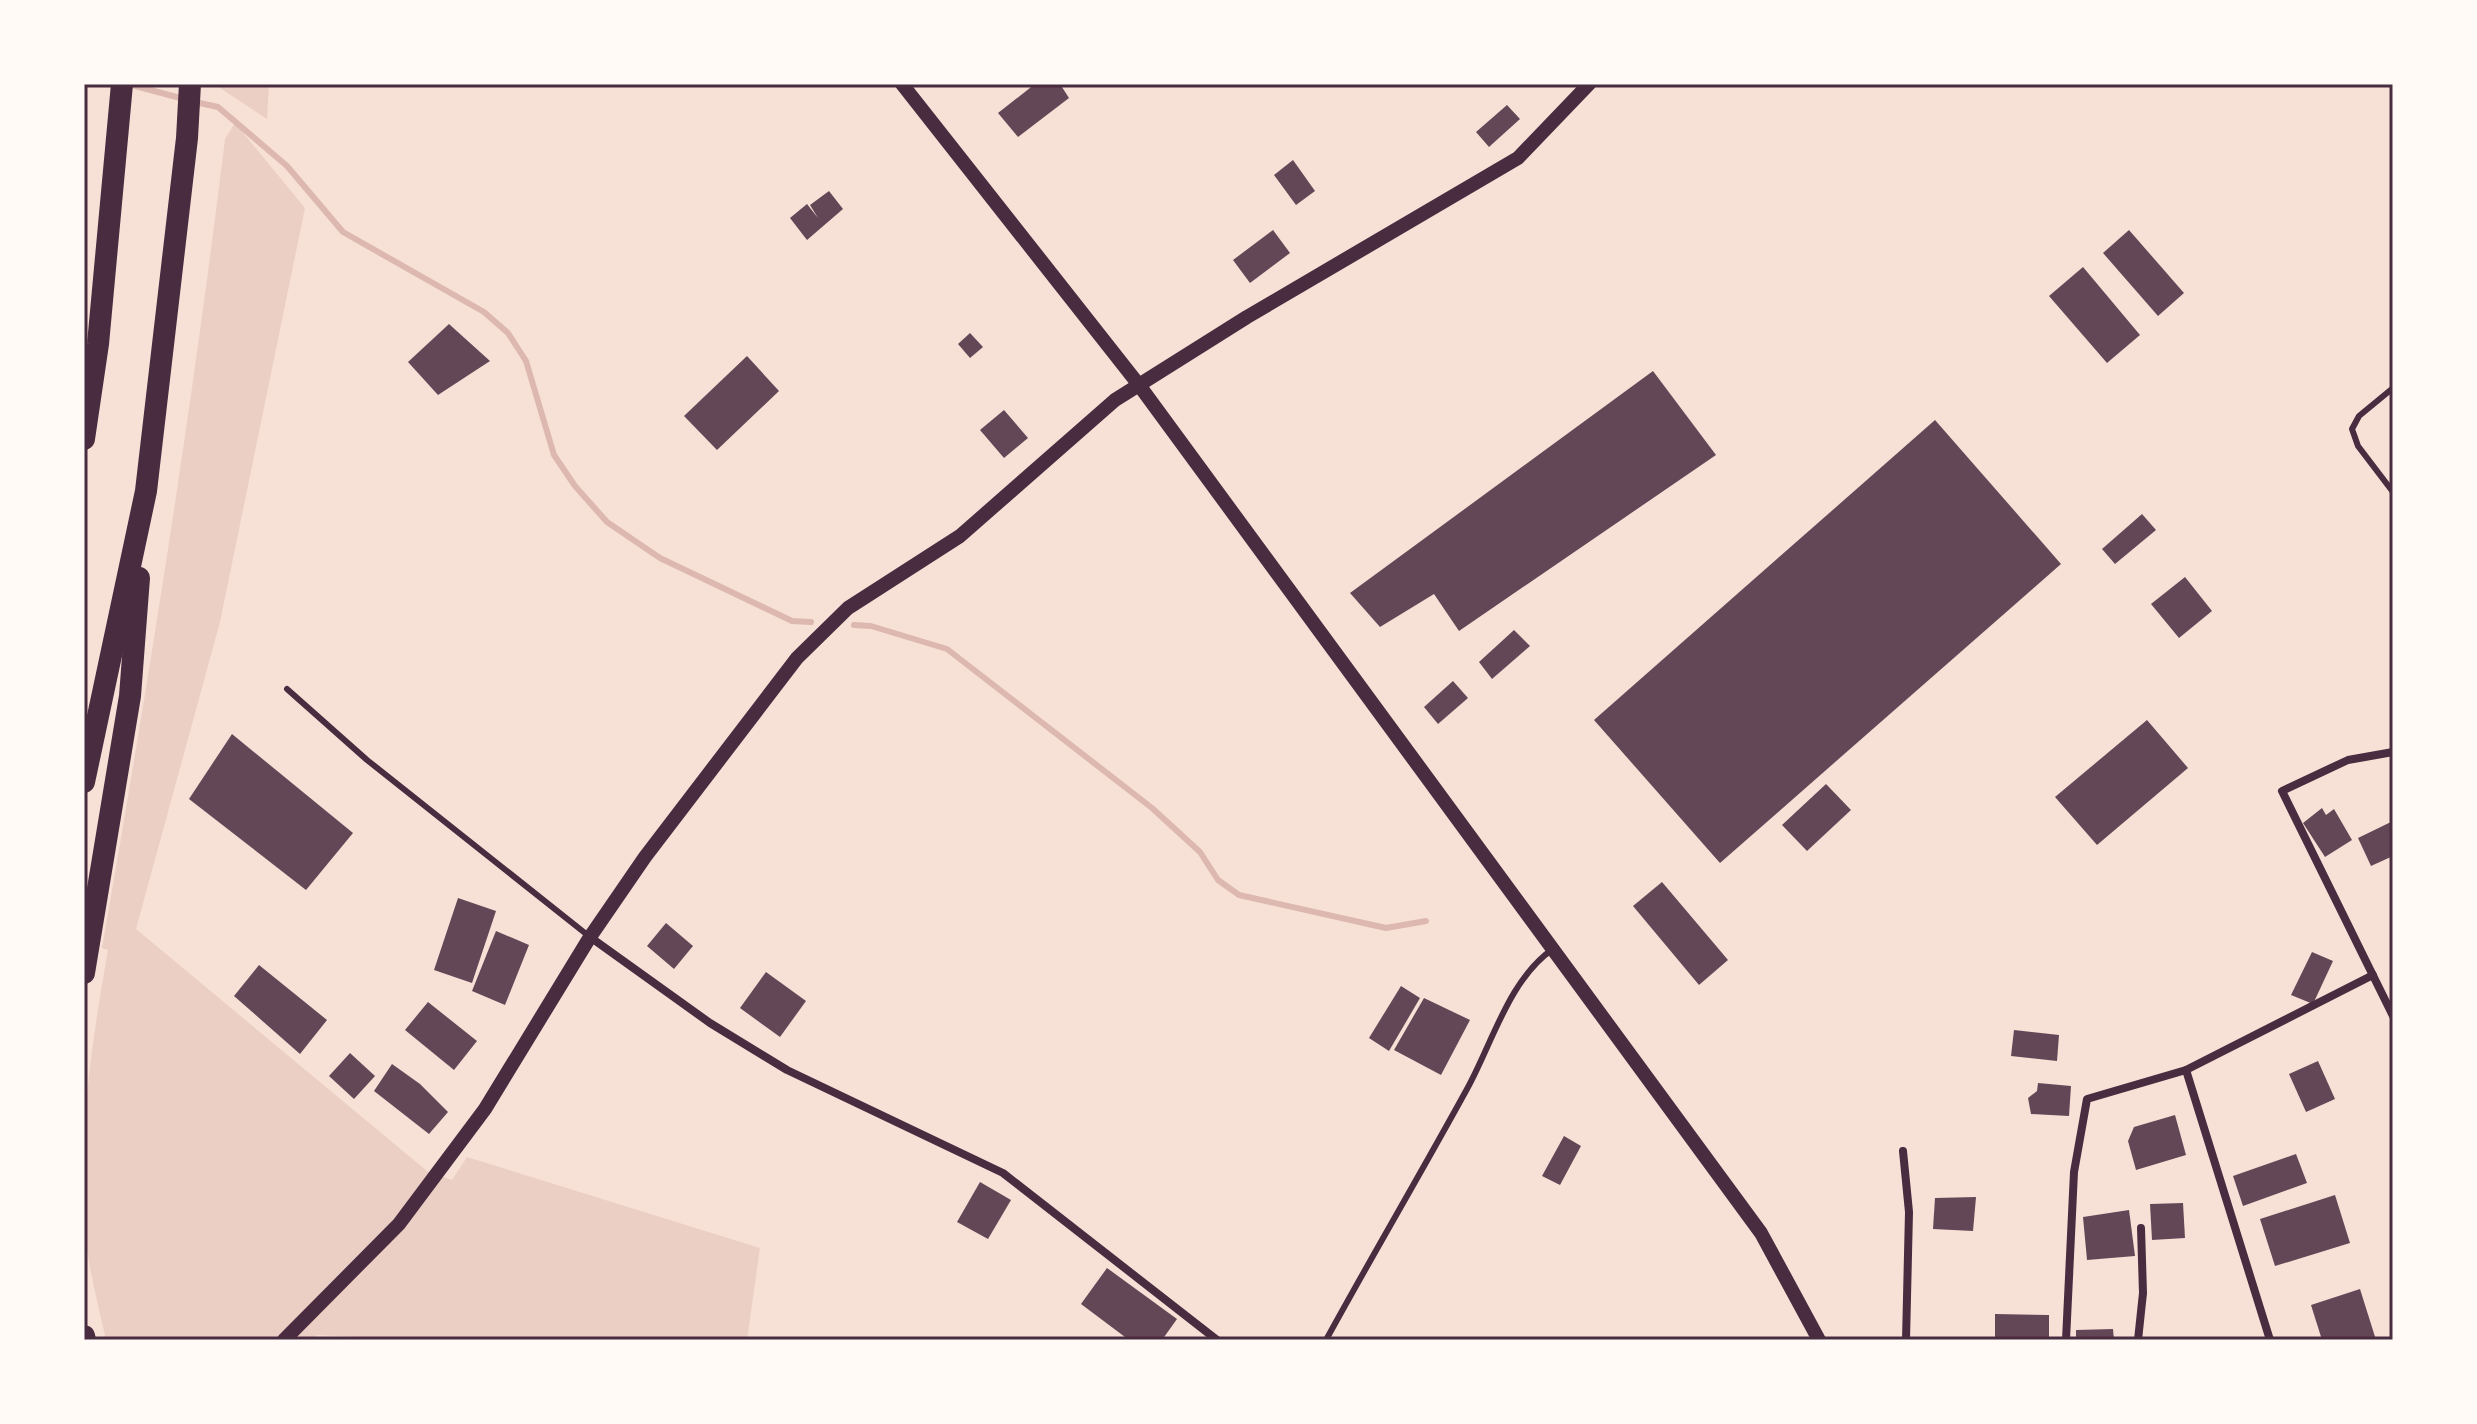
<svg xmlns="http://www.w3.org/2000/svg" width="2477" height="1424" viewBox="0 0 2477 1424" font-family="Ubuntu,sans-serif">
	<rect width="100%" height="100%" fill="#f7e1d7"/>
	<!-- green -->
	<g fill="#ebcfc5">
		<polygon points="214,84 269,84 267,119"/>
		<path d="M235,123L305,208L220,622L136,929L427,1171L452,1180L467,1157L760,1248L747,1340H420L317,1335L311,1340H106C97,1300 86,1259 84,1219C79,1127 92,1040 108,950L102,948C149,679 192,410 225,139Z"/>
	</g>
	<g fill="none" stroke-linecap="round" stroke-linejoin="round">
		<!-- stream -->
		<g stroke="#dcb8b0" stroke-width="6">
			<polyline points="128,84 184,99"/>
			<polyline points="195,102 218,107 287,166 343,232 484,312 508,333 526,361 554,455 575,486 607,522 660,558 792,621 811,622"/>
			<polyline points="854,625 871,626 947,649 1152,808 1200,852 1218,880 1239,895 1386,928 1426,921"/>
		</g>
	</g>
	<!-- building -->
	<g fill="#644757">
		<polygon points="1035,84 1060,84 1069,98 1018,137 998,113"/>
		<polygon points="1507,105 1520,119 1489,147 1476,132"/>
		<polygon points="1293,160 1315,191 1296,205 1274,175"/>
		<polygon points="829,191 843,209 807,240 790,218 807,204 818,218 810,205"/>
		<polygon points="1273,230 1290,253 1250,283 1233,260"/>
		<polygon points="2129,230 2184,293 2158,316 2103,253"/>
		<polygon points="2083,267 2140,335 2107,363 2049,296"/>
		<polygon points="449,324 490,361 438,395 408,362"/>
		<polygon points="970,333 983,347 970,358 958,344"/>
		<polygon points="747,356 779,391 717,450 684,416"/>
		<polygon points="1653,371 1716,455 1459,631 1434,594 1380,627 1350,593"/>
		<polygon points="1004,410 1028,438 1004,458 980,430"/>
		<polygon points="1935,420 2061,564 1720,863 1594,720"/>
		<polygon points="2142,514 2156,530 2115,564 2102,549"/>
		<polygon points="2185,577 2212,611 2179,638 2151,604"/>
		<polygon points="1514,630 1530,646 1492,679 1479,662"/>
		<polygon points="1453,681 1468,698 1438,724 1424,707"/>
		<polygon points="2147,720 2188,768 2097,845 2055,797"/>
		<polygon points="232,734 353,833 306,890 189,799"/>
		<polygon points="1826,784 1851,810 1807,851 1782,825"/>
		<polygon points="2322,808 2326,815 2334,809 2352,840 2325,857 2303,823"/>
		<polygon points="2393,821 2393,856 2371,866 2358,838"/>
		<polygon points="1662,882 1728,960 1699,985 1633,906"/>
		<polygon points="458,898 496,911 472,983 434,970"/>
		<polygon points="666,923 693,946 674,969 647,946"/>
		<polygon points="496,931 529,945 505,1005 472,991"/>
		<polygon points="2312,952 2333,961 2313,1004 2291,995"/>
		<polygon points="259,965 327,1020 300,1054 234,996"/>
		<polygon points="766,972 806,1001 780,1037 740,1008"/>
		<polygon points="1401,986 1420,998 1389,1051 1369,1038"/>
		<polygon points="1424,998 1470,1020 1441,1075 1394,1050"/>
		<polygon points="428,1002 477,1041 454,1070 405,1030"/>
		<polygon points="2014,1030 2059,1035 2057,1061 2011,1056"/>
		<polygon points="350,1053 375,1076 354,1099 329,1076"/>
		<polygon points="2318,1061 2335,1099 2306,1112 2289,1074"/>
		<polygon points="392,1064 420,1084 448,1112 429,1134 374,1091"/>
		<polygon points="2038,1083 2071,1086 2069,1116 2031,1114 2028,1098 2037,1091"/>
		<polygon points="2175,1115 2186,1155 2136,1170 2128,1141 2134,1127"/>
		<polygon points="1564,1136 1581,1146 1560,1185 1542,1176"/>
		<polygon points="2296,1154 2307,1183 2243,1206 2233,1176"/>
		<polygon points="980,1182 1011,1200 988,1239 957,1222"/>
		<polygon points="2335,1195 2350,1243 2275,1266 2260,1219"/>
		<polygon points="1976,1197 1973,1231 1933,1229 1935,1198"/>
		<polygon points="2183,1203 2185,1238 2152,1240 2150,1204"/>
		<polygon points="2129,1210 2135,1256 2087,1260 2083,1217"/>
		<polygon points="1107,1268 1177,1319 1162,1340 1129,1340 1081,1304"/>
		<polygon points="2360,1289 2376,1340 2322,1340 2311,1305"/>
		<polygon points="1995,1314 2049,1315 2049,1340 1995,1340"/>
		<polygon points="2113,1329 2114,1340 2076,1340 2076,1330"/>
	</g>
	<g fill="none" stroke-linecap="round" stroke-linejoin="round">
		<!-- service -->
		<g stroke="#4a2c40" stroke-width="6">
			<polyline points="2393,388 2359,416 2352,429 2358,446 2393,492"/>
			<polyline points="287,689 367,760 590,937"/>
			<path d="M1326,1340C1372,1256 1421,1173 1467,1089C1492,1044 1509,979 1553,949"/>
		</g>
		<!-- minor -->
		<g stroke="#4a2c40" stroke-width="8">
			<polyline points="2393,752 2348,760 2282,791 2393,1016"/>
			<polyline points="590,937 710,1023 787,1070 1003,1173 1217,1340"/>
			<polyline points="2186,1070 2270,1340"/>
			<polyline points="1903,1151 1909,1212 1906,1340"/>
			<polyline points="2066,1340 2074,1172 2087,1099 2186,1070 2373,975"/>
			<polyline points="2138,1340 2143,1293 2141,1228"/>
		</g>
		<!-- tertiary -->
		<g stroke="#4a2c40" stroke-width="14">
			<polyline points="902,84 1139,385 1761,1233 1819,1340"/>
			<polyline points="284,1340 399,1224 485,1109 590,937 645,857 797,658 848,608 960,536 1115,400 1247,317 1518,158 1589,84"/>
		</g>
		<!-- motorway -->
		<g stroke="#4a2c40" stroke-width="22">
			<polyline points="84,439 98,344 122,84"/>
			<polyline points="84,782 146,491 187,138 190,84"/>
			<polyline points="84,973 130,696 139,578"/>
			<polyline points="84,1336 85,1340"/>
		</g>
	</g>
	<!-- border -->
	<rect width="2477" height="1424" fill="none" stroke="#fffaf5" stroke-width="172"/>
	<rect x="86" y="86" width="2305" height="1252" fill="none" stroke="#4a2c40" stroke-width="3"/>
</svg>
